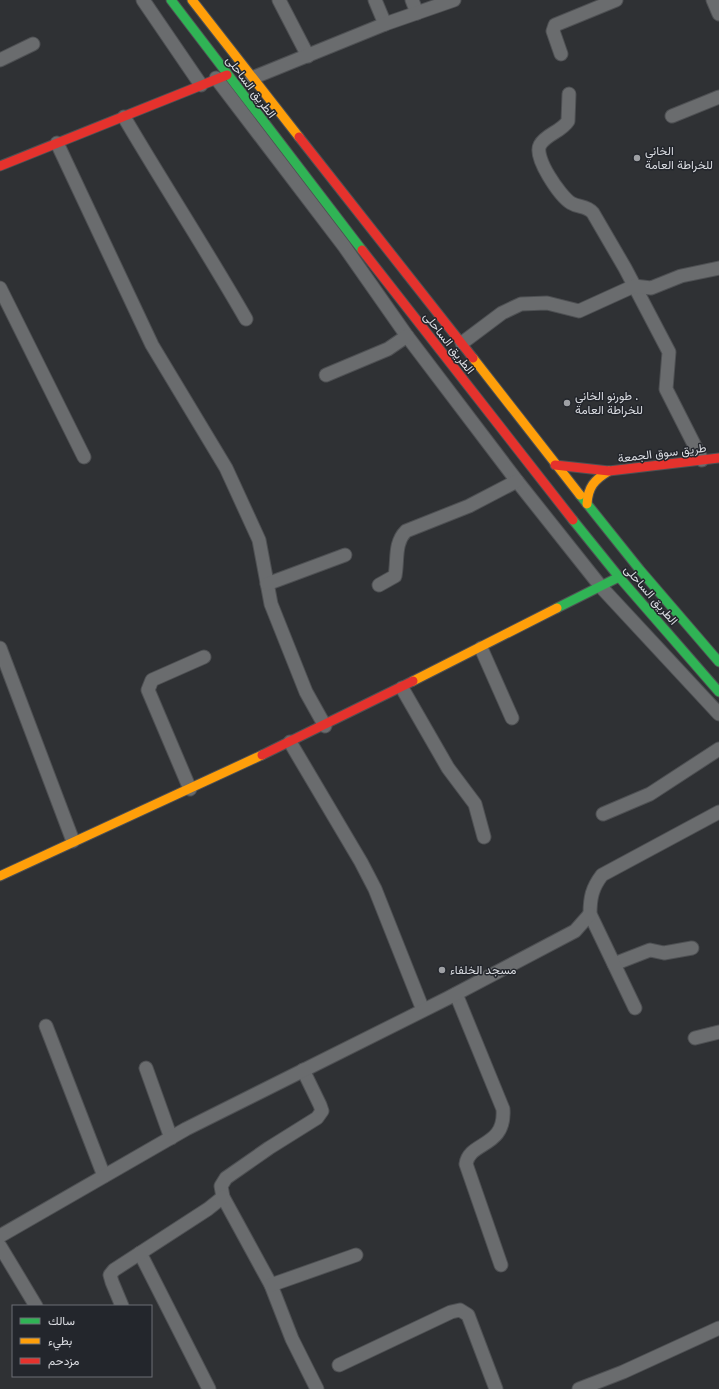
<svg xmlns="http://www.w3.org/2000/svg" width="719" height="1389" viewBox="0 0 719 1389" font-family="'Noto Serif',Vazirmatn,serif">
	<rect width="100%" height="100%" fill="#2f3134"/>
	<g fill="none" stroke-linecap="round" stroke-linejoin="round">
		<defs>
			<g id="street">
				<polyline points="143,0 201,85"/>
				<polyline points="279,0 308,56"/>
				<polyline points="375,0 385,24"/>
				<polyline points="412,0 417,13"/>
				<polyline points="713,0 719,14"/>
				<polyline points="561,54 553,31 555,25 616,0"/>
				<polyline points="0,60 33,44"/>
				<polyline points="216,78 344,246 407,336 517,481 602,588 719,714"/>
				<polyline points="252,78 385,24 454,0"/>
				<path d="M569,94L568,121C561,132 546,134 540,145C533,157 560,196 571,203C579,208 586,205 593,213L625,268L669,352L666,389L702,460"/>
				<polyline points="672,116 719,97"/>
				<path d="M124,117C164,185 207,251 246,319"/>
				<polyline points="57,143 152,345 226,468 259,540 271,604 306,692 325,726"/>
				<polyline points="0,288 84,457"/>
				<polyline points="462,343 502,313 521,304 547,303 579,311 634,286 651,288 681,276 719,268"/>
				<polyline points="326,375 388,349 407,336"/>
				<polyline points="267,584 345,555"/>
				<path d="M379,585L395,576C398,560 394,543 406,531L469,506L517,481"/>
				<polyline points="0,648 73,841"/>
				<polyline points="481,648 512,718"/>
				<polyline points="402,688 448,768 475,804 484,837"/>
				<polyline points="290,742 361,862 375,889 423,1010"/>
				<polyline points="190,789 148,690 152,680 204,657"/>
				<polyline points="603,814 650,794 719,749"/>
				<polyline points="614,964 650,950 664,953 692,948"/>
				<path d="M456,994L503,1109C506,1148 469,1141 466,1164L501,1265"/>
				<path d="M635,1008L590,914C590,898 592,888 602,875L719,812"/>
				<polyline points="46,1026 104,1176"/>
				<polyline points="695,1038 719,1032"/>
				<polyline points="146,1068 171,1138"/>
				<polyline points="303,1070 320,1105 322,1111 317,1118 269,1148 226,1178 221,1186 223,1197 271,1285 292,1339 317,1389"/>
				<polyline points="0,1236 186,1129 448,998 575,931 590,914"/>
				<polyline points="0,1246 36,1306"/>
				<polyline points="140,1253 209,1389"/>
				<polyline points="271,1285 356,1255"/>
				<polyline points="122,1306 112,1282 110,1275 114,1270 208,1209 223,1197"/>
				<polyline points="339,1365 451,1312 460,1310 468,1315 496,1389"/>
				<polyline points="579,1389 623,1372 719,1328"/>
			</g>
			<g id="fast">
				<polyline points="171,0 362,250"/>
				<polyline points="580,495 640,570 719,662"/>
				<polyline points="573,520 619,577 719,692"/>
				<polyline points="557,608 619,577"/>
			</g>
			<g id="slow">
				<polyline points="192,0 299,137"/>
				<polyline points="473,358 580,495"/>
				<path d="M587,504C588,487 594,480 609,471"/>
				<polyline points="413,681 557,608"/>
				<polyline points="0,876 262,755"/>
			</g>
			<g id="jam">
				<polyline points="299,137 473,358"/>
				<polyline points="0,166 227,75"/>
				<polyline points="362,250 573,520"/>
				<polyline points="555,465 609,471 719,458"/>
				<polyline points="262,755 413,681"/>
			</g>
		</defs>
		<!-- street casing -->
		<use href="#street" stroke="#4e5053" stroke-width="15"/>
		<!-- fast casing -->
		<use href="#fast" stroke="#4e5053" stroke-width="11"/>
		<!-- slow casing -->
		<use href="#slow" stroke="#4e5053" stroke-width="11"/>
		<!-- jam casing -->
		<use href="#jam" stroke="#4e5053" stroke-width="11"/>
		<!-- street -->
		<use href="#street" stroke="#6a6c6e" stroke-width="13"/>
		<!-- fast -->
		<use href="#fast" stroke="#30b455" stroke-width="9"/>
		<!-- slow -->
		<use href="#slow" stroke="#ff9f0a" stroke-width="9"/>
		<!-- jam -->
		<use href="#jam" stroke="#e5322d" stroke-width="9"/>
	</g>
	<!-- markers -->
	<g fill="#9ea0a4" stroke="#23262c" stroke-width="1.5">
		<circle cx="637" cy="158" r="4"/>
		<circle cx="567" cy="403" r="4"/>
		<circle cx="442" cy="970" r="4"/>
	</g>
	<g text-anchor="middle" stroke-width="3" stroke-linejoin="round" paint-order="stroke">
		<!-- street labels -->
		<g font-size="12" fill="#d9dbe0" stroke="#23262c">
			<text transform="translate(251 87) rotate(53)" y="4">الطريق الساحلى</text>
			<text transform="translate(449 343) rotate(52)" y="4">الطريق الساحلى</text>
			<text transform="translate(662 453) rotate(-7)" y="4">طريق سوق الجمعة</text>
			<text transform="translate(651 595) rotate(49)" y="4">الطريق الساحلى</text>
		</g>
		<!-- poi labels -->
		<g font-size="12" fill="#d9dbe0" stroke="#23262c" text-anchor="start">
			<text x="645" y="155">الخاني<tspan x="645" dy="14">للخراطة العامة</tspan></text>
			<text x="575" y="400">طورنو الخاني .<tspan x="575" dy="14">للخراطة العامة</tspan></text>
			<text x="450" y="974">مسجد الخلفاء</text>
		</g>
	</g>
	<!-- legend -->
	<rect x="12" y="1305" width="140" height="72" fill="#23262c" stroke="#6c6e74"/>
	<rect x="20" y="1318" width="20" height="6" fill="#30b455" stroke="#6c6e74"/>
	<text x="48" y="1325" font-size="12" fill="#d9dbe0">سالك</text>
	<rect x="20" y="1338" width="20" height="6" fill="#ff9f0a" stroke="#6c6e74"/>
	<text x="48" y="1345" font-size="12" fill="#d9dbe0">بطيء</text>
	<rect x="20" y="1358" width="20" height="6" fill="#e5322d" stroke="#6c6e74"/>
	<text x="48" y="1365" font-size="12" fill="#d9dbe0">مزدحم</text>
</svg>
